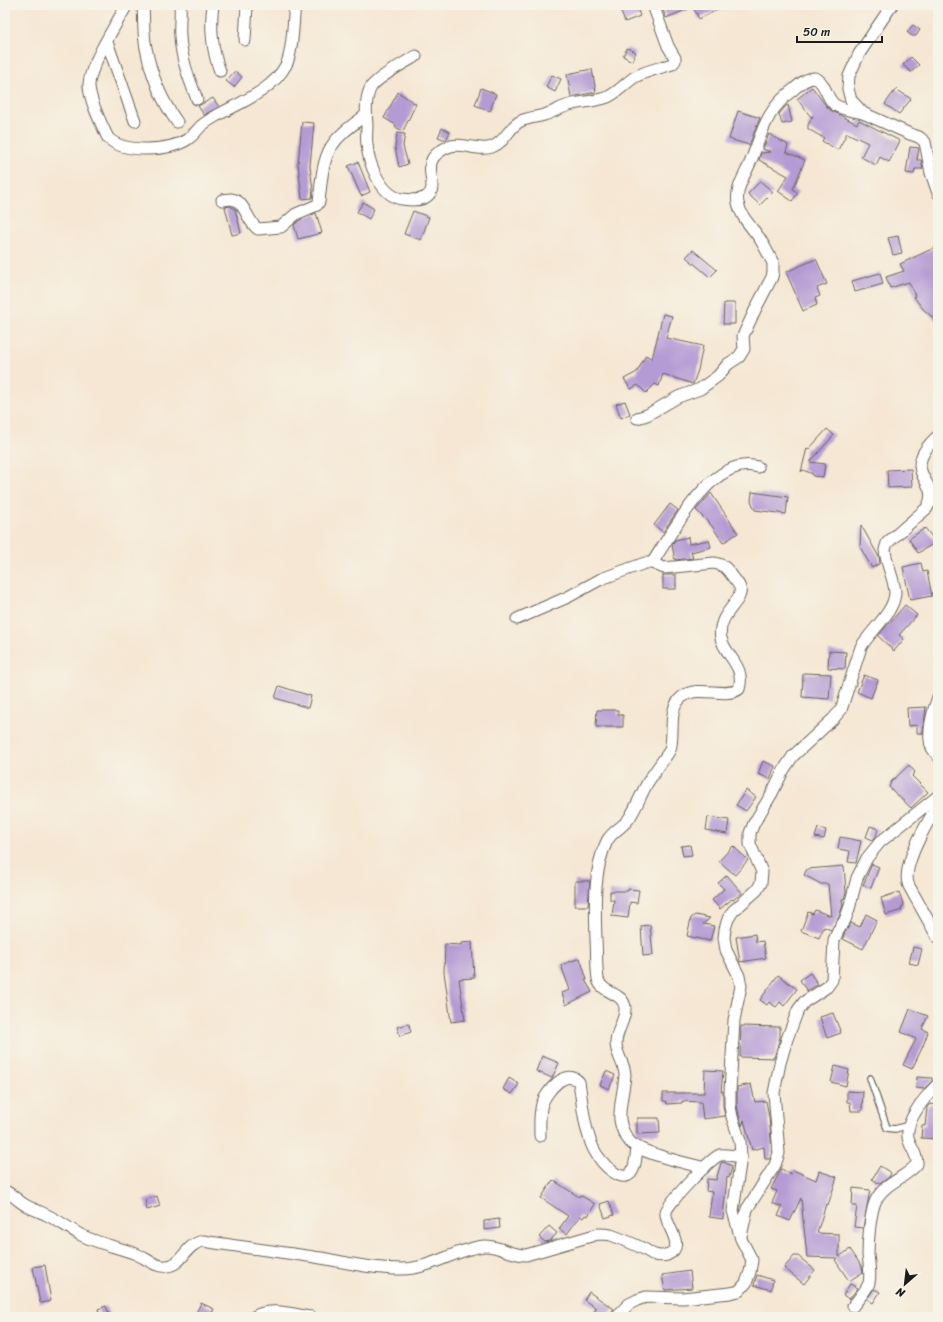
<svg xmlns="http://www.w3.org/2000/svg" width="943" height="1322" viewBox="0 0 943 1322" font-family="Sriracha,sans-serif">
	<rect width="100%" height="100%" fill="#f7f3e8"/>
	<filter id="ink" filterUnits="userSpaceOnUse"><feTurbulence type="fractalNoise" baseFrequency=".025" numOctaves="2"/><feDisplacementMap in="SourceGraphic" scale="8" xChannelSelector="R" yChannelSelector="G"/><feConvolveMatrix kernelMatrix="1 2 1 2 8 2 1 2 1" color-interpolation-filters="sRGB"/></filter>
	<filter id="wash" filterUnits="userSpaceOnUse"><feTurbulence type="fractalNoise" baseFrequency=".012" numOctaves="4" result="noise"/><feDisplacementMap in="SourceGraphic" scale="16" xChannelSelector="R" yChannelSelector="G"/><feGaussianBlur stdDeviation="0.9" result="paint"/><feColorMatrix in="noise" values="0 0 0 0 0 0 0 0 0 0 0 0 0 0 0 0 0 1.4 0 .05"/><feComposite in="paint" operator="in"/></filter>
	<g filter="url(#wash)">
		<rect width="100%" height="100%" fill="#f5e7d3"/>
		<g id="blocks">
			<!-- building -->
			<g fill="#b59bd4">
				<polygon points="618,5 636,5 640,16 625,22"/>
				<polygon points="661,5 727,5 699,19 693,7 666,18"/>
				<polygon points="913,25 920,30 916,36 912,36 907,32"/>
				<polygon points="627,48 636,52 632,61 623,56"/>
				<polygon points="911,57 919,65 911,72 903,65"/>
				<polygon points="592,69 596,92 571,97 567,74"/>
				<polygon points="235,71 242,77 234,87 226,81"/>
				<polygon points="552,75 561,79 555,92 546,87"/>
				<polygon points="812,87 826,106 832,111 857,124 859,120 900,141 889,162 880,157 876,165 861,157 868,143 847,133 838,150 822,141 824,138 808,129 808,125 813,116 811,117 797,99"/>
				<polygon points="481,88 496,94 490,111 475,105"/>
				<polygon points="896,89 911,99 899,114 885,104"/>
				<polygon points="398,92 416,104 403,131 395,127 396,125 384,118"/>
				<polygon points="213,98 219,107 204,115 198,106"/>
				<polygon points="788,105 792,122 782,124 779,114 786,106"/>
				<polygon points="738,111 760,118 749,145 729,139"/>
				<polygon points="302,122 314,123 310,166 313,191 312,198 302,199 298,164"/>
				<polygon points="442,128 450,132 446,140 438,137"/>
				<polygon points="397,133 405,134 403,146 408,164 399,167 395,147"/>
				<polygon points="769,134 788,145 786,152 805,160 793,189 798,193 792,201 778,191 788,176 759,160 761,153 771,152 763,149"/>
				<polygon points="910,147 919,148 917,160 921,160 923,169 915,169 914,174 906,173"/>
				<polygon points="358,162 370,192 361,196 348,166"/>
				<polygon points="760,181 773,192 760,205 748,194"/>
				<polygon points="363,202 374,209 369,219 357,212"/>
				<polygon points="230,206 235,209 241,233 232,235 225,207"/>
				<polygon points="413,211 429,217 421,240 404,234"/>
				<polygon points="316,213 322,233 298,239 294,225 300,220"/>
				<polygon points="898,236 902,253 893,255 888,238"/>
				<polygon points="938,246 938,322 923,309 914,297 915,296 909,282 890,288 886,277 904,271 900,264"/>
				<polygon points="693,250 717,270 710,277 686,257"/>
				<polygon points="816,259 827,284 817,288 820,296 815,298 817,305 803,311 786,272"/>
				<polygon points="880,273 883,284 855,292 852,281"/>
				<polygon points="724,303 735,303 735,324 723,324"/>
				<polygon points="663,314 672,316 666,338 703,346 698,370 693,384 663,374 659,386 655,384 646,393 638,385 631,389 624,379 637,372 646,355 652,359"/>
				<polygon points="625,401 630,414 621,418 616,404"/>
				<polygon points="827,429 834,435 810,462 825,464 823,477 813,476 813,474 803,470 801,472 807,448 809,449"/>
				<polygon points="911,469 912,487 888,488 887,470"/>
				<polygon points="752,492 788,497 786,514 755,510 751,501"/>
				<polygon points="711,493 738,533 723,543 712,526 696,510"/>
				<polygon points="670,504 678,510 663,532 654,525"/>
				<polygon points="861,525 879,557 880,563 872,568 860,547"/>
				<polygon points="925,528 936,542 918,553 909,539"/>
				<polygon points="688,537 689,544 709,540 711,547 691,552 693,558 675,560 672,545 675,540"/>
				<polygon points="921,563 923,572 927,571 932,596 910,600 903,567"/>
				<rect x="663" y="575" width="13" height="14"/>
				<polygon points="905,605 917,615 899,635 904,639 894,651 878,636"/>
				<polygon points="829,651 846,652 845,669 828,668"/>
				<polygon points="803,673 831,674 829,699 802,697"/>
				<polygon points="864,675 878,680 871,698 857,692"/>
				<polygon points="279,686 311,696 308,708 275,698"/>
				<polygon points="926,707 923,733 917,733 917,725 908,726 907,708"/>
				<polygon points="597,710 618,710 618,715 623,715 623,727 596,727"/>
				<polygon points="763,761 775,766 770,779 758,774"/>
				<polygon points="909,765 915,772 912,776 928,792 911,808 889,787 891,782"/>
				<polygon points="746,790 756,797 746,811 736,805"/>
				<polygon points="708,817 729,820 727,834 706,830"/>
				<polygon points="870,826 878,829 876,836 873,840 866,837"/>
				<polygon points="818,828 826,830 824,839 815,837"/>
				<polygon points="840,837 861,841 856,863 848,862 850,851 838,849"/>
				<polygon points="690,845 692,855 683,856 681,846"/>
				<polygon points="733,846 748,860 735,875 719,861"/>
				<polygon points="872,864 879,867 871,888 863,885"/>
				<polygon points="844,866 846,892 844,899 842,899 843,905 839,917 831,930 824,927 819,938 801,931 808,912 813,914 815,910 831,916 828,884 821,884 804,875 807,869"/>
				<polygon points="727,875 742,893 733,900 732,899 720,909 712,900 724,889 718,883"/>
				<polygon points="575,881 590,881 588,906 575,906"/>
				<polygon points="628,889 639,890 637,903 630,902 628,918 612,916 614,900 610,900 610,891 628,891"/>
				<polygon points="899,892 904,906 901,907 902,910 886,915 881,898"/>
				<polygon points="866,914 877,920 863,949 843,939 844,934 851,923 860,927"/>
				<polygon points="695,915 710,918 703,924 714,926 710,941 687,936 691,918"/>
				<polygon points="650,925 653,955 643,956 641,926"/>
				<polygon points="755,934 756,942 763,941 766,958 740,962 736,937"/>
				<polygon points="472,942 474,978 459,979 465,1020 451,1022 444,972 445,944 461,945 461,943"/>
				<polygon points="913,947 922,949 918,965 909,963"/>
				<polygon points="580,958 587,980 585,980 592,992 566,1005 562,993 570,990 561,965"/>
				<polygon points="810,973 818,984 807,991 800,980"/>
				<polygon points="778,975 797,989 784,1006 780,1002 776,1007 769,1002 767,1005 760,1000"/>
				<polygon points="910,1009 928,1016 922,1029 928,1032 923,1046 912,1069 903,1065 916,1039 901,1032"/>
				<polygon points="833,1013 841,1033 827,1038 820,1017"/>
				<polygon points="409,1024 411,1032 400,1036 397,1027"/>
				<polygon points="741,1026 780,1027 780,1037 774,1058 740,1057"/>
				<polygon points="542,1056 559,1063 552,1078 536,1071"/>
				<polygon points="835,1066 849,1070 846,1086 831,1082"/>
				<polygon points="705,1070 723,1071 721,1092 723,1091 723,1106 725,1116 703,1119 701,1102 682,1101 682,1103 667,1104 666,1101 663,1101 663,1093 704,1093"/>
				<polygon points="606,1071 615,1075 609,1089 600,1085"/>
				<polygon points="917,1077 932,1078 932,1081 924,1089 916,1088"/>
				<polygon points="509,1078 519,1084 512,1094 503,1089"/>
				<polygon points="751,1084 755,1102 766,1101 769,1117 772,1152 770,1159 765,1159 764,1147 752,1150 744,1120 742,1126 739,1115 737,1105 737,1087"/>
				<polygon points="847,1091 863,1092 862,1111 851,1111 850,1102 847,1102"/>
				<polygon points="930,1104 938,1105 938,1139 921,1138 922,1125 925,1126 927,1107"/>
				<polygon points="637,1118 659,1118 660,1133 637,1134"/>
				<polygon points="723,1162 732,1166 729,1178 727,1177 723,1219 709,1217 712,1192 706,1191 707,1179 716,1180 721,1163"/>
				<polygon points="880,1166 891,1173 889,1177 880,1184 872,1179"/>
				<polygon points="781,1169 791,1174 793,1170 816,1180 819,1171 837,1177 828,1205 826,1204 817,1233 839,1234 839,1257 850,1249 862,1267 863,1272 849,1281 835,1260 838,1258 807,1257 801,1198 790,1221 778,1216 782,1207 772,1203 777,1191 771,1189"/>
				<polygon points="553,1180 579,1197 580,1195 595,1204 588,1216 585,1215 583,1218 580,1216 567,1234 559,1229 568,1216 541,1198"/>
				<polygon points="853,1188 870,1190 863,1228 854,1227 857,1206 852,1206"/>
				<polygon points="157,1196 160,1206 147,1210 145,1200"/>
				<polygon points="609,1201 614,1215 605,1218 600,1204"/>
				<polygon points="499,1219 500,1228 484,1230 484,1221"/>
				<polygon points="549,1226 557,1233 550,1241 545,1242 539,1237"/>
				<polygon points="794,1256 798,1256 815,1270 804,1284 784,1268"/>
				<polygon points="45,1265 51,1301 40,1303 33,1267"/>
				<polygon points="690,1271 692,1288 665,1290 662,1275"/>
				<polygon points="757,1275 773,1280 771,1290 754,1285"/>
				<polygon points="850,1284 858,1288 849,1299 843,1295"/>
				<polygon points="874,1289 880,1292 873,1303 867,1299"/>
				<polygon points="589,1292 614,1309 611,1312 609,1317 603,1317 594,1310 596,1308 584,1300"/>
				<polygon points="201,1303 214,1309 210,1317 194,1317"/>
				<polygon points="106,1306 110,1317 100,1317 98,1309"/>
			</g>
		</g>
	</g>
	<g filter="url(#ink)">
		<use href="#blocks" fill-opacity="0" stroke="#68635c" stroke-width="1"/>
		<g fill="none" stroke-linecap="round" stroke-linejoin="round">
			<defs>
				<g id="service">
					<polyline points="929,503 938,505"/>
					<polyline points="870,1078 887,1128 895,1129 909,1125"/>
				</g>
				<g id="minor">
					<path d="M127,5C117,22 88,68 89,86C90,102 101,123 108,138C124,154 170,151 188,139C193,136 197,130 201,126C206,122 211,119 216,116C241,102 272,91 286,65C293,52 293,21 295,5"/>
					<path d="M143,5C144,19 143,35 146,48C151,74 162,101 177,122"/>
					<path d="M180,5C181,15 179,26 180,36C181,58 189,79 197,99"/>
					<path d="M213,5C210,26 212,51 220,71"/>
					<polyline points="892,5 859,54 849,76 848,89 851,100 863,113 910,134 919,137 925,142 931,173 938,193"/>
					<polyline points="245,40 247,5"/>
					<polyline points="107,42 135,121"/>
					<path d="M416,56C404,63 378,77 371,87C365,98 366,113 367,126C367,132 366,138 367,144C368,163 381,196 402,199C410,200 419,201 426,197C439,189 426,172 432,160C434,155 442,149 448,147C461,141 478,152 492,147C506,142 509,126 521,121C528,118 537,117 544,115C554,112 563,106 573,104C583,102 595,101 605,98C616,95 625,83 635,77C645,71 660,68 672,64L675,61V58L668,46L653,5"/>
					<path d="M222,200C225,200 228,199 231,199C245,200 247,222 258,229L281,227L296,214L317,205L319,202C321,184 322,162 331,147C340,133 354,124 366,115"/>
					<path d="M637,418L647,415L678,397L700,389L718,376L728,364L739,357L744,349L743,336L756,308L772,277L773,272V263C769,255 765,247 760,239C752,227 741,218 738,203C735,189 745,175 750,163C763,131 765,111 794,89C800,84 806,78 815,78C826,82 826,99 835,105C843,110 854,111 863,113"/>
					<path d="M652,563C673,532 712,454 758,467"/>
					<path d="M517,619L568,597L601,579L645,563H652L664,568L714,563C725,565 727,569 733,577C735,580 739,584 740,588C744,602 716,614 721,638C725,656 746,666 739,689C726,699 698,684 682,697C667,709 675,733 670,750C663,761 655,771 648,782C641,794 637,806 630,817C624,827 612,831 607,841C593,869 595,909 596,940C597,953 596,966 598,979C601,994 624,992 625,1008C626,1019 616,1031 616,1043C616,1055 625,1064 625,1075C624,1090 619,1105 620,1120C621,1127 625,1136 630,1142C641,1154 687,1163 704,1168"/>
					<path d="M938,697C933,710 926,735 932,748C934,751 936,753 938,756"/>
					<path d="M938,805C928,821 900,868 909,886L938,938"/>
					<path d="M540,1136C540,1125 539,1114 542,1104C546,1092 566,1067 579,1082C582,1100 583,1119 589,1137C591,1144 595,1153 600,1159C605,1166 621,1182 630,1174C636,1168 636,1155 637,1147"/>
					<path d="M5,1191C12,1194 16,1199 22,1203C29,1208 39,1211 47,1215C59,1221 70,1229 81,1235C99,1244 118,1247 136,1254C146,1258 156,1268 167,1266C184,1264 184,1245 203,1241C242,1247 281,1252 321,1258C347,1263 375,1269 402,1269C431,1269 456,1249 484,1246C498,1245 511,1255 526,1255L598,1234C602,1234 607,1234 611,1235C622,1239 634,1244 644,1249C648,1251 651,1254 655,1255C658,1256 664,1256 667,1255C688,1246 664,1226 666,1212C667,1204 711,1158 720,1155C726,1154 735,1156 741,1157"/>
					<polyline points="741,1236 747,1209 775,1165 779,1153 774,1093 780,1063 787,1039 798,1010 804,1002 827,987 832,980 834,940 838,931 845,920 849,909 857,878 867,858 880,842 938,796"/>
					<path d="M853,1306C858,1299 866,1291 869,1283C871,1275 869,1263 868,1255C868,1242 870,1212 876,1200C884,1183 906,1178 917,1164C918,1156 911,1148 909,1141C902,1123 926,1096 938,1084"/>
					<path d="M254,1317C268,1306 296,1315 311,1317"/>
					<path d="M616,1317L629,1304L637,1300L646,1297L683,1298L730,1293L739,1291L746,1283L750,1272L752,1260L741,1239L733,1211L741,1157L740,1141L732,1117L730,1106V1092L734,1020L741,986L739,976L726,950L724,938L725,929L728,919L733,911L757,890L761,883L762,872L750,844V833L754,823L771,795L783,771L793,756L833,719L841,710L861,647C871,630 895,612 895,592C894,578 886,564 885,550L887,543L927,508C938,488 921,482 920,466C920,454 930,443 938,436"/>
				</g>
			</defs>
			<!-- service casing -->
			<use href="#service" stroke="#68635c" stroke-width="8"/>
			<!-- minor casing -->
			<use href="#minor" stroke="#68635c" stroke-width="13"/>
			<!-- service -->
			<use href="#service" stroke="#fff" stroke-width="5.5"/>
			<!-- minor -->
			<use href="#minor" stroke="#fff" stroke-width="11"/>
		</g>
	</g>
	<!-- margin -->
	<rect width="943" height="1322" fill="none" stroke="#f7f3e8" stroke-width="20"/>
	<!-- north arrow -->
	<g transform="translate(905 1284) rotate(208)" stroke="#f7f3e8" stroke-width="3" paint-order="stroke">
	<path d="M0-3L7 15L0 10L-7 15Z" fill="#1c1c1c"/>
	<text y="-6" font-size="11" font-weight="bold" text-anchor="middle" fill="#1c1c1c">N</text>
	</g>
	<!-- scale -->
	<path d="M797 36v6h85v-6" fill="none" stroke="#1c1c1c" stroke-width="2"/>
	<text x="803" y="36" font-size="12" fill="#1c1c1c" stroke="#f7f3e8" stroke-width="3" paint-order="stroke">50 m</text>
</svg>
